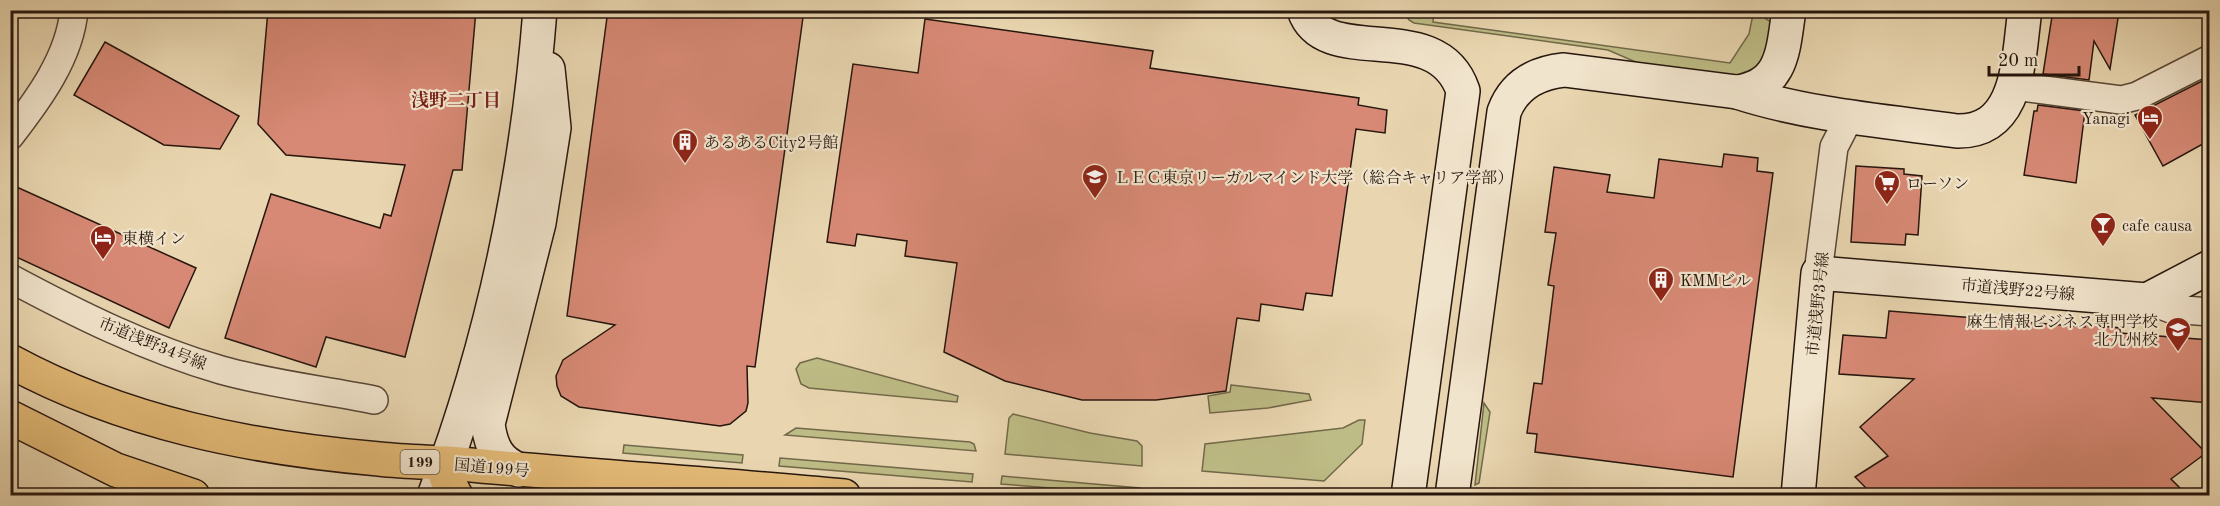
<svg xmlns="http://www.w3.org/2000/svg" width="2220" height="506" viewBox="0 0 2220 506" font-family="'Old Standard TT','Noto Serif JP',serif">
	<rect width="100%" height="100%" fill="#e9d6b0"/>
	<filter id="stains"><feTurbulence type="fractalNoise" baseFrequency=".00333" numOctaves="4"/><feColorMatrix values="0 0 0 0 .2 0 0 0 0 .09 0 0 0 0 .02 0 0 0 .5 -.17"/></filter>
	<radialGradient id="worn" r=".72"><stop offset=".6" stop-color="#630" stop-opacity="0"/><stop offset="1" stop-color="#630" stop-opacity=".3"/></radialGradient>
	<!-- green -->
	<g fill="#bebc86" stroke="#72694a" stroke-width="1.5">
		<polygon points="1403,11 1434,11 1433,22 1730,63 1749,34 1753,14 1760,15 1771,22 1771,46 1758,67 1732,77 1645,66 1608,50 1414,23 1409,20"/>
		<polygon points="817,358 958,396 957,402 809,388 801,384 796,369 800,363"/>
		<polygon points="1231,385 1309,394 1311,400 1268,408 1210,413 1208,396 1230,392"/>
		<polygon points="1484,403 1490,412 1479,483 1475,485"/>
		<polygon points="1013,414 1090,433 1137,441 1142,446 1142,466 1005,454 1009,418"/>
		<polygon points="1359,420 1365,420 1362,444 1324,481 1202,471 1205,444 1343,428"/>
		<polygon points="796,428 970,442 974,444 976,451 785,435"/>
		<polygon points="624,445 743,455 742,463 623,453"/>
		<polygon points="780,458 973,474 972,482 779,466"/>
		<polygon points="1002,476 1140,488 1139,495 1001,484"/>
	</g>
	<!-- building -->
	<g fill="#d78975" stroke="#26160d" stroke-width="1.5">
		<polygon points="268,10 476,10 462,170 453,170 405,357 326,337 316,367 225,338 271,194 380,228 384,214 391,216 405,165 286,155 258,124"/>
		<polygon points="608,10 804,10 755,367 747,366 748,403 746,411 730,424 720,426 579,407 561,396 557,386 556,376 563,360 615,325 567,316"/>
		<polygon points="2053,10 2119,12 2110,69 2094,41 2089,80 2043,74"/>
		<polygon points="925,19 1153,51 1150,68 1359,98 1358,105 1387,110 1385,133 1356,129 1332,296 1306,293 1303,310 1261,304 1259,321 1237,318 1226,391 1196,395 1156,400 1082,400 1005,381 944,352 957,263 905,256 907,241 857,234 855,246 827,242 853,64 918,73"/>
		<polygon points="105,42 239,116 220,149 164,145 74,95"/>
		<polygon points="2210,77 2210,140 2163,166 2135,115"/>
		<polygon points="2038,105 2085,111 2076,183 2024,175 2034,111 2037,111"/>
		<polygon points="1724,154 1758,158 1757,171 1773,173 1733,477 1535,452 1537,434 1527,433 1534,383 1542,384 1554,286 1548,285 1556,233 1545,232 1554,167 1610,175 1607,192 1654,198 1659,159 1722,167"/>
		<polygon points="1856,166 1904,169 1904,174 1922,176 1918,235 1906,234 1905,245 1851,242"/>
		<polygon points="10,184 196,268 169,328 10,254"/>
		<polygon points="1889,311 2085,327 2085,324 2120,328 2120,333 2210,340 2210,403 2152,398 2206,453 2171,479 2187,495 1873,495 1855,477 1888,456 1860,427 1914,379 1839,374 1843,335 1886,338"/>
	</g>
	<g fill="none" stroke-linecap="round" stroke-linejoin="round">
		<defs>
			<g id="street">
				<polyline points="2013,86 2121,100 2137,96 2210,59"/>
				<path d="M10,136C38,100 70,57 74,10"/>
				<polyline points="1818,273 1834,147 1850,116"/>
				<path d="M10,278C77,314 148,349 221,370C271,384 324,390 374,400"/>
				<polyline points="2147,300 2171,309 2210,312"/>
			</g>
			<g id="secondary">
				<path d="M1304,10C1325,72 1437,13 1463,91L1408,496"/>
				<path d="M1737,92C1808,115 1884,121 1957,131C2021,132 2018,56 2025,10"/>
				<path d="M519,470C498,461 491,447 488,424L539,223L554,128L548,69"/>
				<path d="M434,496C493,341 527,175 540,10"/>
				<path d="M1452,496L1504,112C1514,85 1536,73 1564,70L1737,92C1784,86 1783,48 1789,10"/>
				<polyline points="1798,496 1818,273 2147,300 2210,267"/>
			</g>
			<g id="highway">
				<path d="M10,361C124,423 251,448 379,459C406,462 433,462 460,464C588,476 716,484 844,496"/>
				<polyline points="10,417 116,470 193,496"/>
				<polyline points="446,463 446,477 456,496"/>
			</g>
		</defs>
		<!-- street casing -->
		<use href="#street" stroke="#574636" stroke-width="30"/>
		<!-- secondary casing -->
		<use href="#secondary" stroke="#26160d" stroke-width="36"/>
		<!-- highway casing -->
		<use href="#highway" stroke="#26160d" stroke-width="36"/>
		<!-- street -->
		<use href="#street" stroke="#f1e4cc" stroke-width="27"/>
		<!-- secondary -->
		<use href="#secondary" stroke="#f1e4cc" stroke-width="33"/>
		<!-- highway -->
		<use href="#highway" stroke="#e4bb78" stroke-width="33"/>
	</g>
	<!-- icons -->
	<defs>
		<symbol id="hotel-pin" viewBox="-11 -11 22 30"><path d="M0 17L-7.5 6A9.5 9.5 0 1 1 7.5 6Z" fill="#8f2418" stroke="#f1e4cc"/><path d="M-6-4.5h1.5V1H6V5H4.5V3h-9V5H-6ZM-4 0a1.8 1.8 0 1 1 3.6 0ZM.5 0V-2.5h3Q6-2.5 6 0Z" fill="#fff"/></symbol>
		<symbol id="building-pin" viewBox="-11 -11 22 30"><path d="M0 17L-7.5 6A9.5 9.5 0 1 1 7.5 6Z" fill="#8f2418" stroke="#f1e4cc"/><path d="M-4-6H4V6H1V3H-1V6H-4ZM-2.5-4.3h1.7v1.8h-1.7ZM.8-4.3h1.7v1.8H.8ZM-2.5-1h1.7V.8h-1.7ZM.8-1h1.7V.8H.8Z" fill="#fff"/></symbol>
		<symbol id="university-pin" viewBox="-11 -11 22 30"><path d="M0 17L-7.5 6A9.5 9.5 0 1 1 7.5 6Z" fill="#8f2418" stroke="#f1e4cc"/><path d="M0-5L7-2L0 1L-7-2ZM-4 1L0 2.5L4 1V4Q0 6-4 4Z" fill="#fff"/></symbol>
		<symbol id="supermarket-pin" viewBox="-11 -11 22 30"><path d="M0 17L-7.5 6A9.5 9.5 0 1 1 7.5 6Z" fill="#8f2418" stroke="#f1e4cc"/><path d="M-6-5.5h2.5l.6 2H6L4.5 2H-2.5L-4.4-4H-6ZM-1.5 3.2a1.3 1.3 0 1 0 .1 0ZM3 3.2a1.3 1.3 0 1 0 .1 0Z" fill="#fff"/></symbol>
		<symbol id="bar-pin" viewBox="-11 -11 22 30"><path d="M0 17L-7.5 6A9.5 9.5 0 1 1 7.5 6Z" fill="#8f2418" stroke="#f1e4cc"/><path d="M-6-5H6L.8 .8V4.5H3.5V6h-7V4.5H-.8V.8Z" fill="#fff"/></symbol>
	</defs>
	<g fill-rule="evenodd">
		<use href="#hotel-pin" x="2135" y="103" width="30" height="40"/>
		<use href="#building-pin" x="670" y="127" width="30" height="40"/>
		<use href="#university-pin" x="1080" y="162" width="30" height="40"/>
		<use href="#supermarket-pin" x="1872" y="168" width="30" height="40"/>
		<use href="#bar-pin" x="2088" y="210" width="30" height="40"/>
		<use href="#hotel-pin" x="88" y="223" width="30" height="40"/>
		<use href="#building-pin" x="1646" y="265" width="30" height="40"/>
		<use href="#university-pin" x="2163" y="315" width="30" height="40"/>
	</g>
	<g text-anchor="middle" stroke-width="4.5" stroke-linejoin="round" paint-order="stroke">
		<!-- shield labels -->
		<rect fill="#f1e4cc" stroke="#635446" stroke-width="1.5" x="400.5" y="450" width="39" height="24" rx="4.5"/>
		<g font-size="15" font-weight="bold" fill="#26160d">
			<text x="420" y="467">199</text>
		</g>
		<!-- poi labels -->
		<g font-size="16" fill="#26160d" stroke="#f1e4cc" text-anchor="start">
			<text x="2130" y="124" text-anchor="end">Yanagi</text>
			<text x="704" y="148">あるあるCity2号館</text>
			<text x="1114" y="183">ＬＥＣ東京リーガルマインド大学（総合キャリア学部）</text>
			<text x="1906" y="189">ローソン</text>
			<text x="2122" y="231">cafe causa</text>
			<text x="122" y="244">東横イン</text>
			<text x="1680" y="286">KMMビル</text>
			<text x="2158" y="327" text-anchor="end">麻生情報ビジネス専門学校<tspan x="2158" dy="18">北九州校</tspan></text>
		</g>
		<!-- street labels -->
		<g font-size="16" fill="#26160d" stroke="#f1e4cc">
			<text transform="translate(2018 289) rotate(5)" y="6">市道浅野22号線</text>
			<text transform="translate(1817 304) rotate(-84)" y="6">市道浅野3号線</text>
			<text transform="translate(153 343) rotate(22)" y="6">市道浅野34号線</text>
			<text transform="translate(492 467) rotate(5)" y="6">国道199号</text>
		</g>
		<!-- neighbourhood labels -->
		<g font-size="18" font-weight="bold" fill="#7a1f14" stroke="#f1e4cc">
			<text x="456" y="106">浅野二丁目</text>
		</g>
	</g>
	<!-- margin -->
	<rect width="2220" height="506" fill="none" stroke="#e9d6b0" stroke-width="36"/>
	<rect x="12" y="12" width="2196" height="482" fill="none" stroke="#26160d" stroke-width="3"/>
	<rect x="18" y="18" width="2184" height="470" fill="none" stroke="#26160d" stroke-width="1.5"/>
	<!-- scale -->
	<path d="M1989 66v9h90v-9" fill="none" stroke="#26160d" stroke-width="3"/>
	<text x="1998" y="66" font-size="18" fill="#26160d" stroke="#f1e4cc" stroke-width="4.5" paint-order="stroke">20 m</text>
	<rect width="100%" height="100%" filter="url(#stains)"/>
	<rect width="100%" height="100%" fill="url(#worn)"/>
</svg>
